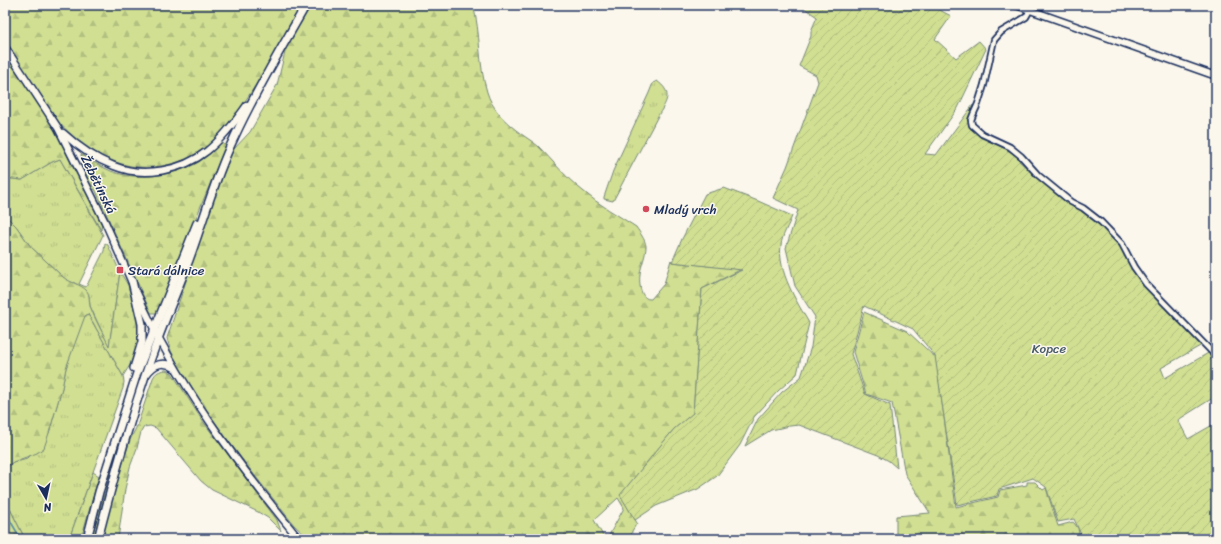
<svg xmlns="http://www.w3.org/2000/svg" width="1221" height="544" viewBox="0 0 1221 544" font-family="Sriracha,sans-serif">
	<defs>
		<pattern id="grass-tufts" width="24" height="20" patternUnits="userSpaceOnUse"><rect width="24" height="20" fill="#d0df92"/><path d="M3 7l-1-3M5 7V3M7 7l1-3M15 17l-1-3M17 17v-4M19 17l1-3" fill="none" stroke="#b2c080"/></pattern>
		<pattern id="forest-firs" width="22" height="20" patternUnits="userSpaceOnUse"><rect width="22" height="20" fill="#d0df92"/><path d="M5 1l3.5 6h-7zM16 11l3.5 6h-7z" fill="#b2c080"/></pattern>
		<pattern id="garden-furrows" width="10" height="10" patternUnits="userSpaceOnUse"><rect width="10" height="10" fill="#d0df92"/><path d="M-1 1l2-2M0 10L10 0M9 11l2-2" fill="none" stroke="#b2c080"/></pattern>
	</defs>
	<rect width="100%" height="100%" fill="#fbf7ec"/>
	<filter id="ink" filterUnits="userSpaceOnUse"><feTurbulence type="fractalNoise" baseFrequency=".025" numOctaves="2"/><feDisplacementMap in="SourceGraphic" scale="8" xChannelSelector="R" yChannelSelector="G"/><feConvolveMatrix kernelMatrix="1 2 1 2 8 2 1 2 1" color-interpolation-filters="sRGB"/></filter>
	<g filter="url(#ink)">
		<!-- grass -->
		<g fill="url(#grass-tufts)" stroke="#768778">
			<path d="M657,81C672,92 668,100 659,114L613,201L604,199V197L613,171L649,93L653,83Z"/>
			<polygon points="60,159 103,235 79,284 86,287 104,251 105,243 108,245 120,272 109,347 90,306 89,296 75,283 69,282 63,277 31,247 16,226 5,215 5,178 22,180 52,162"/>
			<polygon points="88,314 123,376 124,382 123,388 69,539 25,539 5,499 5,468 13,462 27,458 49,433 62,388 66,368 83,318"/>
			<polygon points="150,347 152,348 94,539 91,539 129,409"/>
		</g>
		<!-- forest -->
		<g fill="url(#forest-firs)" stroke="#768778">
			<path d="M5,5H302C283,38 265,73 243,104C232,121 220,138 203,149C188,160 170,166 152,167C115,170 85,148 59,123L5,41Z"/>
			<path d="M311,5H473C481,33 478,64 487,92C492,108 503,120 516,130C523,136 531,140 538,146C553,161 566,178 583,191C599,205 618,215 636,227C640,233 645,239 646,246C646,256 641,265 640,274C639,283 640,300 651,299L664,284L671,260L672,262L742,269L702,289L693,414L674,429L621,495L637,523L632,531L631,539H607L624,508L618,498L594,520L605,539H309L294,525C259,481 223,437 193,389C183,373 171,356 167,338L215,194L233,150L250,132L277,85L286,48Z"/>
			<polygon points="5,53 55,130 102,224 101,230 60,159 52,162 22,180 5,178"/>
			<path d="M221,143L226,145L157,313H151L95,189L93,190L82,165L81,154C91,161 100,166 111,171C136,181 171,176 195,164C205,159 213,150 221,143Z"/>
			<path d="M5,215L16,226L31,247L63,277C70,283 81,284 87,291C90,296 89,301 90,306C95,320 103,333 109,346L120,272L128,285L139,325V342L130,365L123,376L88,314L85,316L66,368L62,388L49,433L44,448L37,453L13,462L5,468Z"/>
			<polygon points="864,312 907,331 936,358 956,507 998,497 1000,490 1027,485 1027,482 1035,482 1043,490 1046,488 1058,526 1073,522 1078,528 1080,539 877,539 878,535 896,537 896,516 930,513 905,474 892,403 866,394 853,352"/>
			<path d="M166,370L172,373L202,420L277,520L281,531L268,518L258,512L212,490L201,481L156,428L150,426L144,427L141,432L137,448L130,467L125,489L118,539H102L112,498L130,440L137,426L153,378C156,372 159,371 166,370Z"/>
			<polygon points="93,472 99,476 81,539 69,539"/>
			<polygon points="5,499 25,539 5,539"/>
		</g>
		<!-- garden -->
		<g fill="url(#garden-furrows)" stroke="#768778">
			<polygon points="800,5 930,5 951,16 935,39 956,58 979,41 986,49 958,108 925,154 936,155 973,105 969,124 980,137 993,140 1021,159 1019,161 1066,202 1079,208 1101,224 1123,249 1132,270 1186,330 1202,345 1161,368 1165,378 1210,352 1216,366 1216,396 1178,420 1188,439 1216,423 1216,486 1210,489 1216,501 1216,530 1205,539 1083,539 1074,519 1058,522 1046,487 1033,478 999,489 997,496 957,505 935,356 913,329 864,306 851,354 865,394 890,405 897,468 889,461 878,455 799,425 790,426 771,430 745,446 758,419 782,392 801,377 811,347 815,317 795,286 786,248 798,210 773,198 787,167 818,82 816,75 799,66 811,36 811,31 817,17"/>
			<path d="M724,188L758,201L792,216C789,225 782,235 781,245C777,271 797,302 809,323L797,374L778,391L754,417L740,445L717,476L698,489L656,506L635,520L620,495L674,429L693,413L702,289L742,270L672,262L682,239L705,194Z"/>
		</g>
		<g fill="none" stroke-linecap="round" stroke-linejoin="round">
			<!-- stream -->
			<polyline stroke="#568baa" stroke-width="1.5" points="5,512 21,539"/>
			<defs>
				<polyline id="minor" points="1030,10 1026,17 1001,32 994,40 984,85 978,104 973,115 971,120 972,125 982,134 1010,147 1021,156 1038,175 1071,202 1083,208 1101,222 1122,244 1134,267 1146,284 1212,352 1216,360"/>
				<g id="tertiary">
					<polyline points="1016,5 1216,76"/>
					<polyline points="5,47 58,128 105,222 133,285"/>
					<path d="M63,133C77,146 96,159 114,166C143,178 182,171 207,151C223,138 235,122 247,105"/>
					<path d="M137,293C177,384 237,463 299,539"/>
					<path d="M147,374C154,364 164,360 174,368"/>
				</g>
				<g id="secondary">
					<polyline points="132,281 142,324 142,342 134,368"/>
					<polyline points="87,539 99,492 137,373 197,223"/>
					<path d="M98,539C115,472 134,404 158,339C168,312 179,286 189,260C204,219 215,177 234,138C255,92 281,49 306,5"/>
				</g>
			</defs>
			<!-- minor casing -->
			<use href="#minor" stroke="#1b2f5e" stroke-width="8"/>
			<!-- tertiary casing -->
			<use href="#tertiary" stroke="#1b2f5e" stroke-width="9"/>
			<!-- secondary casing -->
			<use href="#secondary" stroke="#1b2f5e" stroke-width="10"/>
			<!-- minor -->
			<use href="#minor" stroke="#fbf7ec" stroke-width="4.5"/>
			<!-- tertiary -->
			<use href="#tertiary" stroke="#fbf7ec" stroke-width="6"/>
			<!-- secondary -->
			<use href="#secondary" stroke="#fbf7ec" stroke-width="7"/>
		</g>
	</g>
	<!-- markers -->
	<g fill="#d1495b" stroke="#fbf7ec" stroke-width="1.5">
		<circle cx="646" cy="209" r="4"/>
		<rect x="116" y="266" width="8" height="8" rx="2"/>
	</g>
	<g text-anchor="middle" stroke-width="3" stroke-linejoin="round" paint-order="stroke">
		<!-- street labels -->
		<g font-size="13" fill="#1b2f5e" stroke="#fbf7ec">
			<text transform="translate(99 184) rotate(64)" y="5">Žebětínská</text>
		</g>
		<!-- poi labels -->
		<g font-size="13" fill="#1b2f5e" stroke="#fbf7ec" text-anchor="start">
			<text x="654" y="214">Mladý vrch</text>
			<text x="128" y="275">Stará dálnice</text>
		</g>
		<!-- park labels -->
		<g font-size="13" fill="#485b6b" stroke="#fbf7ec">
			<text x="1049" y="353">Kopce</text>
		</g>
	</g>
	<!-- margin -->
	<rect width="1221" height="544" fill="none" stroke="#fbf7ec" stroke-width="20"/>
	<rect x="10" y="10" width="1201" height="524" fill="none" stroke="#1b2f5e" stroke-width="1.5" filter="url(#ink)"/>
	<!-- north arrow -->
	<g transform="translate(46 498) rotate(171)" stroke="#fbf7ec" stroke-width="3" paint-order="stroke">
	<path d="M0-3L7 15L0 10L-7 15Z" fill="#1b2f5e"/>
	<text y="-6" font-size="11" font-weight="bold" text-anchor="middle" fill="#1b2f5e">N</text>
	</g>
</svg>
